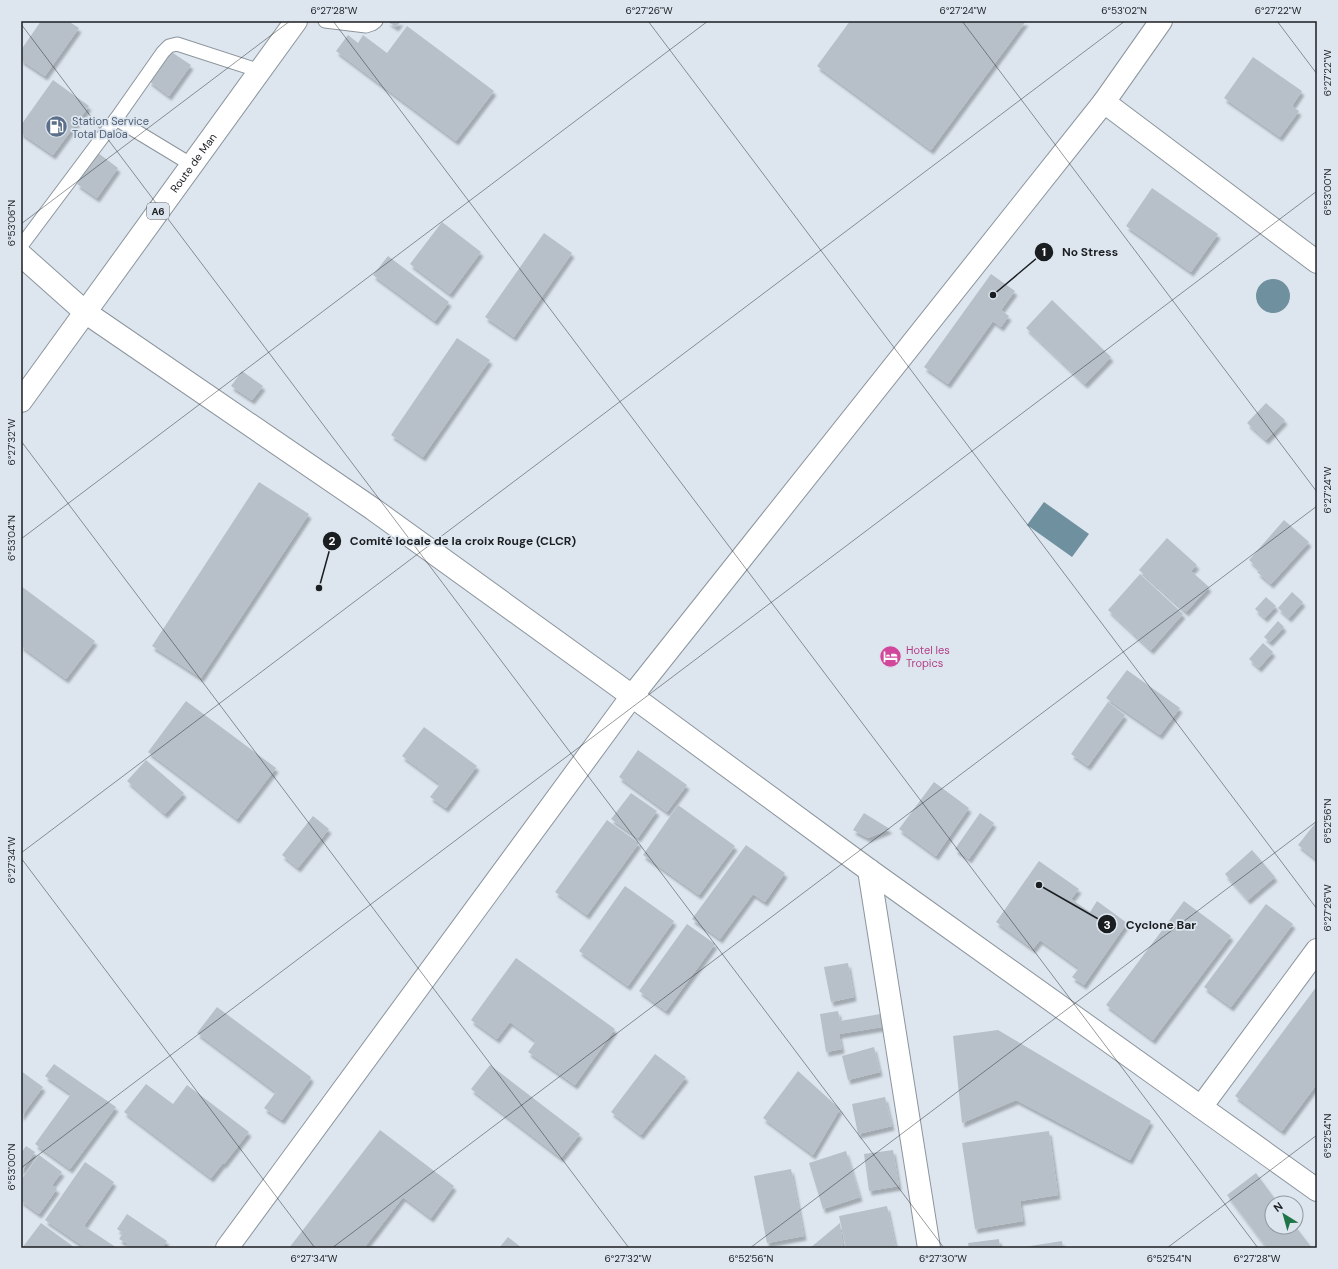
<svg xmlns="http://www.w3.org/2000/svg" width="1338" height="1269" viewBox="0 0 1338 1269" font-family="'DM Sans',sans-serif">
	<defs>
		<filter id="shadow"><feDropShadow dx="2.5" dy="4.5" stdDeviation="1" flood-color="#0004"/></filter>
	</defs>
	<rect width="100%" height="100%" fill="#dde6ef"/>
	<!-- water -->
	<g fill="#6f909e">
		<circle cx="1273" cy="296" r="17"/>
		<polygon points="1044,502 1089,534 1072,557 1027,525"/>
	</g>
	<!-- building -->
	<g fill="#b7c0c8" filter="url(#shadow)">
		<polygon points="41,21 68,21 79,28 45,76 21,60 21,50"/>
		<polygon points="387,21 401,21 396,27"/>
		<polygon points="850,21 1026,21 931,150 817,66"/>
		<polygon points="407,26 494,91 456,141 336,51 348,35 358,43 363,35 387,53"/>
		<polygon points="170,51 191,65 169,96 149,81"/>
		<polygon points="1253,57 1302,91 1292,106 1299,111 1280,137 1224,98"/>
		<polygon points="53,80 89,106 53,155 21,133 21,125"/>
		<polygon points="98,153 118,168 97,198 77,184"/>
		<polygon points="1152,188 1218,234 1191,272 1126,226"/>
		<polygon points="442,222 481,252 450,294 410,264"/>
		<polygon points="544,233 572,253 514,337 485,317"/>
		<polygon points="388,256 449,302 435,321 373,275"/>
		<polygon points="991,274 1015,291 1001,310 1009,316 1001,327 993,321 948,384 924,367"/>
		<polygon points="1052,300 1111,357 1085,384 1026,328"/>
		<polygon points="457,338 490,360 423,457 391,435"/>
		<polygon points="242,371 263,386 252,400 231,386"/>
		<polygon points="1266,403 1285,420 1266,440 1247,423"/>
		<polygon points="259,482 309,514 201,678 152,646"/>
		<polygon points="1284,520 1309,542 1271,584 1257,572 1260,570 1249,560"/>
		<polygon points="1167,538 1197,565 1191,571 1209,587 1186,612 1139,570"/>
		<polygon points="1140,574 1183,614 1151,650 1108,610"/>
		<polygon points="21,586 95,641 66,679 21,646"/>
		<polygon points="1292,592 1303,602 1289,618 1278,608"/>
		<polygon points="1266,597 1276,606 1265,618 1255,609"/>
		<polygon points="1278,621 1284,627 1270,642 1264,637"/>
		<polygon points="1263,643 1273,652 1259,668 1249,659"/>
		<polygon points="1127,670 1180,708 1160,735 1106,698"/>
		<polygon points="186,701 276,768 237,819 148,752"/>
		<polygon points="1108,702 1125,715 1088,766 1071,754"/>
		<polygon points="424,727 477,766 446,808 430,797 440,784 402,756"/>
		<polygon points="638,750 687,785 667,812 619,777"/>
		<polygon points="146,760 184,793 165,814 127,781"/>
		<polygon points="934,782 969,808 936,856 899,829"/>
		<polygon points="631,793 657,811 638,838 611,819"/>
		<polygon points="678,805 735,846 699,895 643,855"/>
		<polygon points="864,813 890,829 868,838 853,830"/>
		<polygon points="980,813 994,823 969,859 955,849"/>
		<polygon points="313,816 329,829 298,868 282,855"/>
		<polygon points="607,820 639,843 587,915 555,892"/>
		<polygon points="1317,821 1317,860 1298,845"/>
		<polygon points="746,845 785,873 765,902 753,894 720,939 692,919"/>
		<polygon points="1252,850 1275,877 1248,900 1225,874"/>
		<polygon points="1039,861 1079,889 1071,899 1090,912 1097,901 1127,923 1084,985 1072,977 1079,968 1040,940 1033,949 996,922"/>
		<polygon points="625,886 674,921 628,986 579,951"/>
		<polygon points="1184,901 1231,936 1153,1040 1106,1005"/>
		<polygon points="1266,904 1293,924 1231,1007 1204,987"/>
		<polygon points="687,924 715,944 666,1011 639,991"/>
		<polygon points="516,958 615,1029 575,1085 528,1052 536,1041 510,1022 497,1039 471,1020"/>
		<polygon points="848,963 854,997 831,1002 824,967"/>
		<polygon points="1317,986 1317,1084 1282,1131 1235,1096"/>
		<polygon points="217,1007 311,1077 310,1080 282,1120 264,1108 276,1092 197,1033"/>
		<polygon points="838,1011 840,1021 886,1013 888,1026 839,1034 842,1049 826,1052 820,1014"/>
		<polygon points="998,1030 1151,1121 1130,1160 1016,1100 962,1123 953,1036"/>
		<polygon points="874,1047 880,1072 848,1080 842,1056"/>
		<polygon points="655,1054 686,1077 641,1135 611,1112"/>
		<polygon points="54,1064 116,1107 70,1169 35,1144 71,1094 45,1076"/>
		<polygon points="490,1065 580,1134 561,1158 471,1089"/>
		<polygon points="21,1071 43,1087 21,1117"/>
		<polygon points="798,1071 840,1109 813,1155 763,1118"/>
		<polygon points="146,1084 173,1104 187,1085 249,1132 224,1164 223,1163 211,1178 124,1112"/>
		<polygon points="885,1097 892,1126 858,1134 852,1104"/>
		<polygon points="380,1130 454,1186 431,1218 403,1197 364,1248 289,1248"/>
		<polygon points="1049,1131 1058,1195 1020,1201 1023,1221 975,1229 962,1143"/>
		<polygon points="26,1146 35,1152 21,1172 21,1153"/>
		<polygon points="893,1150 899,1186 869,1191 864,1154"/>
		<polygon points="846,1151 860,1197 823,1209 809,1163"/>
		<polygon points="39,1155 62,1172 52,1185 57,1189 39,1214 21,1201 21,1180"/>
		<polygon points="85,1162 114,1182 84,1226 117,1248 86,1248 45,1220"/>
		<polygon points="791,1169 804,1236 767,1243 754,1176"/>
		<polygon points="1256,1173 1278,1203 1272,1203 1272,1227 1296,1227 1312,1248 1267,1248 1227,1195"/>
		<polygon points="887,1206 896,1248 846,1248 839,1216"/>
		<polygon points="127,1214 167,1241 162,1248 125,1248 128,1244 119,1239 123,1233 117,1229"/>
		<polygon points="41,1223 74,1247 73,1248 22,1248"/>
		<polygon points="840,1223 843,1248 810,1248"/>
		<polygon points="508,1237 522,1248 499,1248"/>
		<polygon points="999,1239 1000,1248 969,1248 968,1243"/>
		<polygon points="1062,1241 1063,1248 1025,1248 1024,1247"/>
	</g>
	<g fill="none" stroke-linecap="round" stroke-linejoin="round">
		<defs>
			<g id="service">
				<polyline points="325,21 366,26 372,24 376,21"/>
				<polyline points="116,119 192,165"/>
				<polyline points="21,246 116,119 163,52 169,46 177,44 260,71"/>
			</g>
			<g id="minor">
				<polyline points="1104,102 1317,262"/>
				<polyline points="869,870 929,1248"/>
				<polyline points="1201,1107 1317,950"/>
				<polyline points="227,1248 632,696"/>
			</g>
			<g id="tertiary">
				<polyline points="21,255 85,312 373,509 632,696 869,870 1317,1190"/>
				<polyline points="632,696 1104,102 1161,21"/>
			</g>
			<g id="trunk">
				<path id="s1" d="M21,401L296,21"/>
			</g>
		</defs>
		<!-- service casing -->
		<use href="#service" stroke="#8c959d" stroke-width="15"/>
		<!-- minor casing -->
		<use href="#minor" stroke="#8c959d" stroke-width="24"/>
		<!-- tertiary casing -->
		<use href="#tertiary" stroke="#8c959d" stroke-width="24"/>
		<!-- trunk casing -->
		<use href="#trunk" stroke="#8c959d" stroke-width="24"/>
		<!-- service -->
		<use href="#service" stroke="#fff" stroke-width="13"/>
		<!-- minor -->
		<use href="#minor" stroke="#fff" stroke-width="22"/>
		<!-- tertiary -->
		<use href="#tertiary" stroke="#fff" stroke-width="22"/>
		<!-- trunk -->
		<use href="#trunk" stroke="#fff" stroke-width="22"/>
	</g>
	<!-- ticks -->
	<path fill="none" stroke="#1b1e21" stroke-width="1" stroke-opacity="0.45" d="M333,21L1258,1248M648,21L1317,909M962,21L1317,492M1277,21L1317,74M21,24L944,1248M21,224L290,21M21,441L629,1248M21,539L708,21M21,853L1125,21M21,858L315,1248M21,1168L1317,191M332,1248L1317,506M750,1248L1317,821M1167,1248L1317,1135"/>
	<!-- icons -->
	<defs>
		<symbol id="fuel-disc" viewBox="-11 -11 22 22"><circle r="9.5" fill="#5c6f8a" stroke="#dde6ef"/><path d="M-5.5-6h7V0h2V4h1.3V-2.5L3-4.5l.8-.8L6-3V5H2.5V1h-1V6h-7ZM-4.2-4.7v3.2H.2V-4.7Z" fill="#fff"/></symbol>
		<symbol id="hotel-disc" viewBox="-11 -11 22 22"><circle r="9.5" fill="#d1479c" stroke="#dde6ef"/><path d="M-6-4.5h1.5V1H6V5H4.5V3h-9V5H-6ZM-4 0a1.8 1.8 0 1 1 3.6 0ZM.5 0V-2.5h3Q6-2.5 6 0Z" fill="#fff"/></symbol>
	</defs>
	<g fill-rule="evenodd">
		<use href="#fuel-disc" x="44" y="114" width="25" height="25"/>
		<use href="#hotel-disc" x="878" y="644" width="25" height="25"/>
	</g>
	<g text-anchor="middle" stroke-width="3.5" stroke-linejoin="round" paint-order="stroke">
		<!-- shield labels -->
		<rect fill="#dde6ef" stroke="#555a5f" stroke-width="1" x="147" y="203" width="22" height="16" rx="3"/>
		<g font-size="10" font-weight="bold" fill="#1b1e21">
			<text x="158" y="215">A6</text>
		</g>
		<!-- service labels -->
		<g font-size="11" fill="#4e5e75" stroke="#dde6ef" text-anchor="start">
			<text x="72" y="125">Station Service<tspan x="72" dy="13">Total Daloa</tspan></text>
		</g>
		<!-- street labels -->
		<g font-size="11" fill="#1b1e21" stroke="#dde6ef">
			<text dy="4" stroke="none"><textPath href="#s1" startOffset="294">Route de Man</textPath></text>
		</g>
		<!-- hotel labels -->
		<g font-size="11" fill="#b23c85" stroke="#dde6ef" text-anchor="start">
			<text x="906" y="654">Hotel les<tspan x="906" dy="13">Tropics</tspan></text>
		</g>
	</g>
	<!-- callouts -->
	<path fill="none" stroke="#1b1e21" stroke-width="1.5" d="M993 295L1044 252M319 588L332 541M1039 885L1107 924"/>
	<g fill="#1b1e21" stroke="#dde6ef" stroke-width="1.5">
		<circle cx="993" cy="295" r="4"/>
		<circle cx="319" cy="588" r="4"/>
		<circle cx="1039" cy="885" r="4"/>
		<circle cx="1044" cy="252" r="10"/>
		<circle cx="332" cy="541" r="10"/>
		<circle cx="1107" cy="924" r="10"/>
	</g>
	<g font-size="12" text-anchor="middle" font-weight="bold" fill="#fff">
		<text x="1044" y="256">1</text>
		<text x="332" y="545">2</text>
		<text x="1107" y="929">3</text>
	</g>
	<g font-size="12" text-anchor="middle" font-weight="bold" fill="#1b1e21" stroke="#dde6ef" stroke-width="3.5" stroke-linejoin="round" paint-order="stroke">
		<text x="1090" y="256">No Stress</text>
		<text x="463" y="545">Comité locale de la croix Rouge (CLCR)</text>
		<text x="1161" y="929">Cyclone Bar</text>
	</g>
	<!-- border -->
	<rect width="1338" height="1269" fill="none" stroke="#dde6ef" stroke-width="44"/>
	<!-- north arrow -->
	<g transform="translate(1284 1215) rotate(323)"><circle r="19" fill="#dde6ef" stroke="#8f969d"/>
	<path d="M0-3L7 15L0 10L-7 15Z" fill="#207548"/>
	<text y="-6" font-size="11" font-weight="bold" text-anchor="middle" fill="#1b1e21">N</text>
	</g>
	<rect x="22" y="22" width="1294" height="1225" fill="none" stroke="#1b1e21" stroke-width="1.5"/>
	<g font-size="10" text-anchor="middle" fill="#1b1e21">
		<text x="334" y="14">6°27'28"W</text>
		<text x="649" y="14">6°27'26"W</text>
		<text x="963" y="14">6°27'24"W</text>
		<text x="1124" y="14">6°53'02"N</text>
		<text x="1278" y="14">6°27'22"W</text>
		<text transform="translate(1327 73) rotate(-90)" y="4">6°27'22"W</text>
		<text transform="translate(1327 192) rotate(-90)" y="4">6°53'00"N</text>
		<text transform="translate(11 223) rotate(-90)" y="4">6°53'06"N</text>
		<text transform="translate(11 442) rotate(-90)" y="4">6°27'32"W</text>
		<text transform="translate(1327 490) rotate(-90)" y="4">6°27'24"W</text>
		<text transform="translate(11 538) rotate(-90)" y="4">6°53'04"N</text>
		<text transform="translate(1327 821) rotate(-90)" y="4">6°52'56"N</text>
		<text transform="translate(11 860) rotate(-90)" y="4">6°27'34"W</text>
		<text transform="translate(1327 908) rotate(-90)" y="4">6°27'26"W</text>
		<text transform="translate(1327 1136) rotate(-90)" y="4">6°52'54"N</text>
		<text transform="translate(11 1167) rotate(-90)" y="4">6°53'00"N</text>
		<text x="314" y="1262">6°27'34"W</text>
		<text x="628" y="1262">6°27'32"W</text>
		<text x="751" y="1262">6°52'56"N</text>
		<text x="943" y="1262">6°27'30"W</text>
		<text x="1169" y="1262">6°52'54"N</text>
		<text x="1257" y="1262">6°27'28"W</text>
	</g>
</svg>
